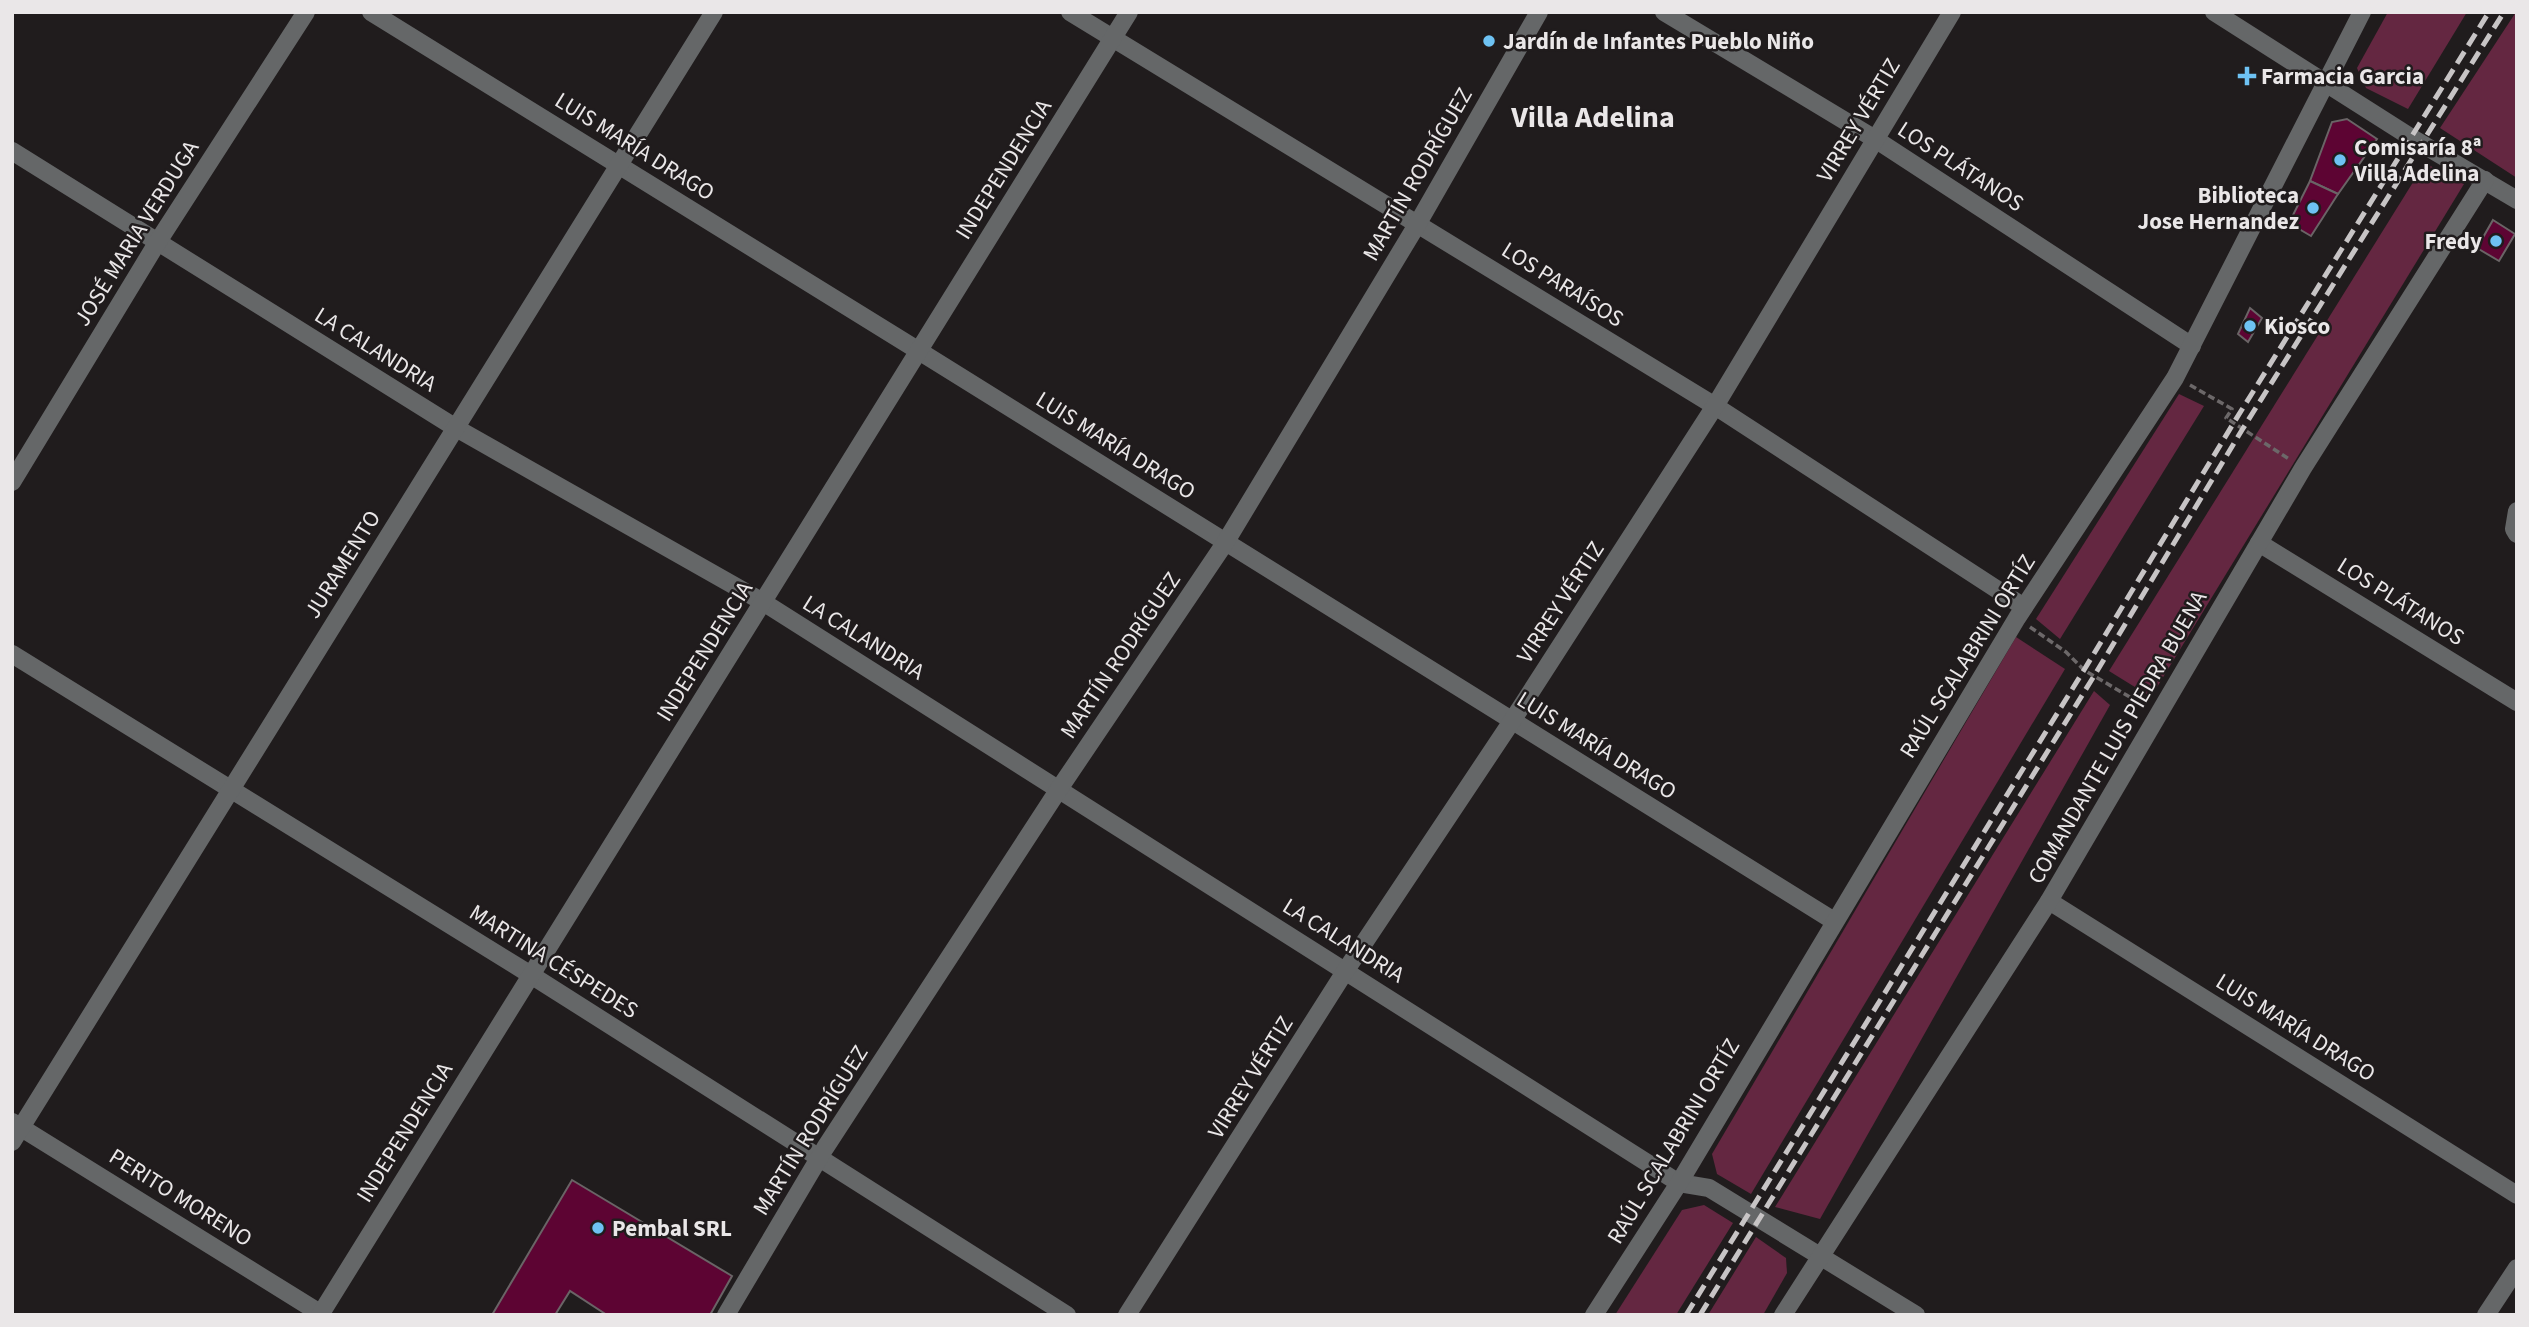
<svg xmlns="http://www.w3.org/2000/svg" width="2529" height="1327" viewBox="0 0 2529 1327" font-family="'Source Sans 3',sans-serif">
	<rect width="100%" height="100%" fill="#201c1d"/>
	<!-- green -->
	<g fill="#642741">
		<polygon points="2388,12 2467,12 2408,109 2366,88 2357,68"/>
		<polygon points="2516,12 2517,12 2517,178 2440,128"/>
		<polygon points="2425,163 2464,184 2151,697 2109,671"/>
		<polygon points="2179,394 2204,406 2060,639 2036,619"/>
		<polygon points="2016,637 2065,669 1751,1194 1717,1174 1712,1154"/>
		<polygon points="2094,691 2110,705 1820,1219 1775,1207"/>
		<polygon points="1704,1205 1733,1223 1676,1315 1615,1315 1682,1210"/>
		<polygon points="1756,1237 1786,1258 1787,1273 1763,1315 1708,1315"/>
	</g>
	<!-- building -->
	<g fill="#5d0433" stroke="#6a6466" stroke-width="2">
		<polygon points="2347,119 2377,139 2338,194 2310,181 2332,122"/>
		<polygon points="2310,181 2338,194 2311,236 2289,223"/>
		<polygon points="2493,220 2515,234 2499,261 2477,248"/>
		<polygon points="2250,308 2262,318 2248,342 2238,334"/>
		<polygon points="572,1180 732,1276 710,1315 607,1315 570,1291 555,1315 492,1315"/>
	</g>
	<g fill="none" stroke-linecap="round" stroke-linejoin="round">
		<!-- path -->
		<g stroke="#6c6869" stroke-width="3.5" stroke-dasharray="7 3.5" stroke-linecap="butt">
			<polyline points="2190,385 2232,409 2226,418 2289,459"/>
			<polyline points="2030,627 2066,652 2084,670 2145,706"/>
		</g>
		<!-- minor -->
		<g stroke="#656768" stroke-width="18">
			<polyline points="371,12 919,351 1834,921"/>
			<polyline points="1070,12 1715,406 2024,607"/>
			<polyline points="1664,12 1875,139 2192,346"/>
			<polyline points="2214,12 2412,138 2517,200"/>
			<polyline points="12,151 456,428 763,602 1679,1183 1709,1188 1916,1315"/>
			<polyline points="12,482 157,243 306,12"/>
			<polyline points="2517,511 2514,529 2517,534"/>
			<polyline points="2259,543 2517,702"/>
			<polyline points="12,654 531,975 1067,1315"/>
			<polyline points="2049,901 2517,1195"/>
			<polyline points="12,1122 323,1315"/>
			<polyline points="12,1142 714,12"/>
			<polyline points="320,1315 1129,12"/>
			<polyline points="726,1315 825,1148 1059,789 1225,543 1418,223 1539,12"/>
			<polyline points="1127,1315 1346,970 1512,721 1715,406 1952,12"/>
			<polyline points="1594,1315 1679,1183 2017,618 2175,378 2362,12"/>
			<polyline points="1783,1315 2049,901 2303,468 2485,180"/>
			<polyline points="2486,1315 2517,1268"/>
		</g>
		<!-- rail -->
		<g stroke="#c7c4c5" stroke-width="5" stroke-dasharray="14 7" stroke-linecap="butt">
			<polyline points="1686,1315 2084,670 2233,424 2489,12"/>
			<polyline points="1700,1315 2094,676 2242,430 2504,12"/>
		</g>
	</g>
	<!-- markers -->
	<g fill="#6ec2f3" stroke="#201c1d" stroke-width="2.5">
		<circle cx="1489" cy="41" r="7"/>
		<path d="M2243.5 65.5h7v7h7v7h-7v7h-7v-7h-7v-7h7z"/>
		<circle cx="2340" cy="160" r="7"/>
		<circle cx="2313" cy="208" r="7"/>
		<circle cx="2496" cy="241" r="7"/>
		<circle cx="2250" cy="326" r="7"/>
		<circle cx="598" cy="1228" r="7"/>
	</g>
	<g text-anchor="middle" stroke-width="5" stroke-linejoin="round" paint-order="stroke">
		<!-- poi labels -->
		<g font-size="23" font-weight="bold" fill="#eae7e8" stroke="#201c1d" text-anchor="start">
			<text x="1503" y="49">Jardín de Infantes Pueblo Niño</text>
			<text x="2261" y="84">Farmacia Garcia</text>
			<text x="2354" y="155">Comisaría 8ª<tspan x="2354" dy="26">Villa Adelina</tspan></text>
			<text x="2299" y="203" text-anchor="end">Biblioteca<tspan x="2299" dy="26">Jose Hernandez</tspan></text>
			<text x="2482" y="249" text-anchor="end">Fredy</text>
			<text x="2264" y="334">Kiosco</text>
			<text x="612" y="1236">Pembal SRL</text>
		</g>
		<!-- street labels -->
		<g font-size="23" fill="#eae7e8" stroke="#201c1d">
			<text transform="translate(1858 120) rotate(-59)" y="8">VIRREY VÉRTIZ</text>
			<text transform="translate(635 146) rotate(32)" y="8">LUIS MARÍA DRAGO</text>
			<text transform="translate(1961 166) rotate(33)" y="8">LOS PLÁTANOS</text>
			<text transform="translate(1003 169) rotate(-58)" y="8">INDEPENDENCIA</text>
			<text transform="translate(1417 174) rotate(-60)" y="8">MARTÍN RODRÍGUEZ</text>
			<text transform="translate(136 233) rotate(-58)" y="8">JOSÉ MARIA VERDUGA</text>
			<text transform="translate(1563 284) rotate(32)" y="8">LOS PARAÍSOS</text>
			<text transform="translate(376 349) rotate(32)" y="8">LA CALANDRIA</text>
			<text transform="translate(1116 445) rotate(32)" y="8">LUIS MARÍA DRAGO</text>
			<text transform="translate(342 564) rotate(-58)" y="8">JURAMENTO</text>
			<text transform="translate(2401 601) rotate(32)" y="8">LOS PLÁTANOS</text>
			<text transform="translate(1560 602) rotate(-57)" y="8">VIRREY VÉRTIZ</text>
			<text transform="translate(864 637) rotate(32)" y="8">LA CALANDRIA</text>
			<text transform="translate(704 651) rotate(-58)" y="8">INDEPENDENCIA</text>
			<text transform="translate(1120 655) rotate(-56)" y="8">MARTÍN RODRÍGUEZ</text>
			<text transform="translate(1967 656) rotate(-58)" y="8">RAÚL SCALABRINI ORTÍZ</text>
			<text transform="translate(2117 737) rotate(-60)" y="8">COMANDANTE LUIS PIEDRA BUENA</text>
			<text transform="translate(1597 745) rotate(32)" y="8">LUIS MARÍA DRAGO</text>
			<text transform="translate(1344 940) rotate(32)" y="8">LA CALANDRIA</text>
			<text transform="translate(554 961) rotate(32)" y="8">MARTINA CÉSPEDES</text>
			<text transform="translate(2296 1027) rotate(32)" y="8">LUIS MARÍA DRAGO</text>
			<text transform="translate(1250 1077) rotate(-58)" y="8">VIRREY VÉRTIZ</text>
			<text transform="translate(810 1130) rotate(-58)" y="8">MARTÍN RODRÍGUEZ</text>
			<text transform="translate(404 1132) rotate(-58)" y="8">INDEPENDENCIA</text>
			<text transform="translate(1673 1141) rotate(-59)" y="8">RAÚL SCALABRINI ORTÍZ</text>
			<text transform="translate(181 1197) rotate(32)" y="8">PERITO MORENO</text>
		</g>
		<!-- district labels -->
		<g font-size="30" font-weight="bold" fill="#eae7e8" stroke="#201c1d">
			<text x="1593" y="127">Villa Adelina</text>
		</g>
	</g>
	<!-- border -->
	<rect width="2529" height="1327" fill="none" stroke="#eae7e8" stroke-width="28"/>
</svg>
